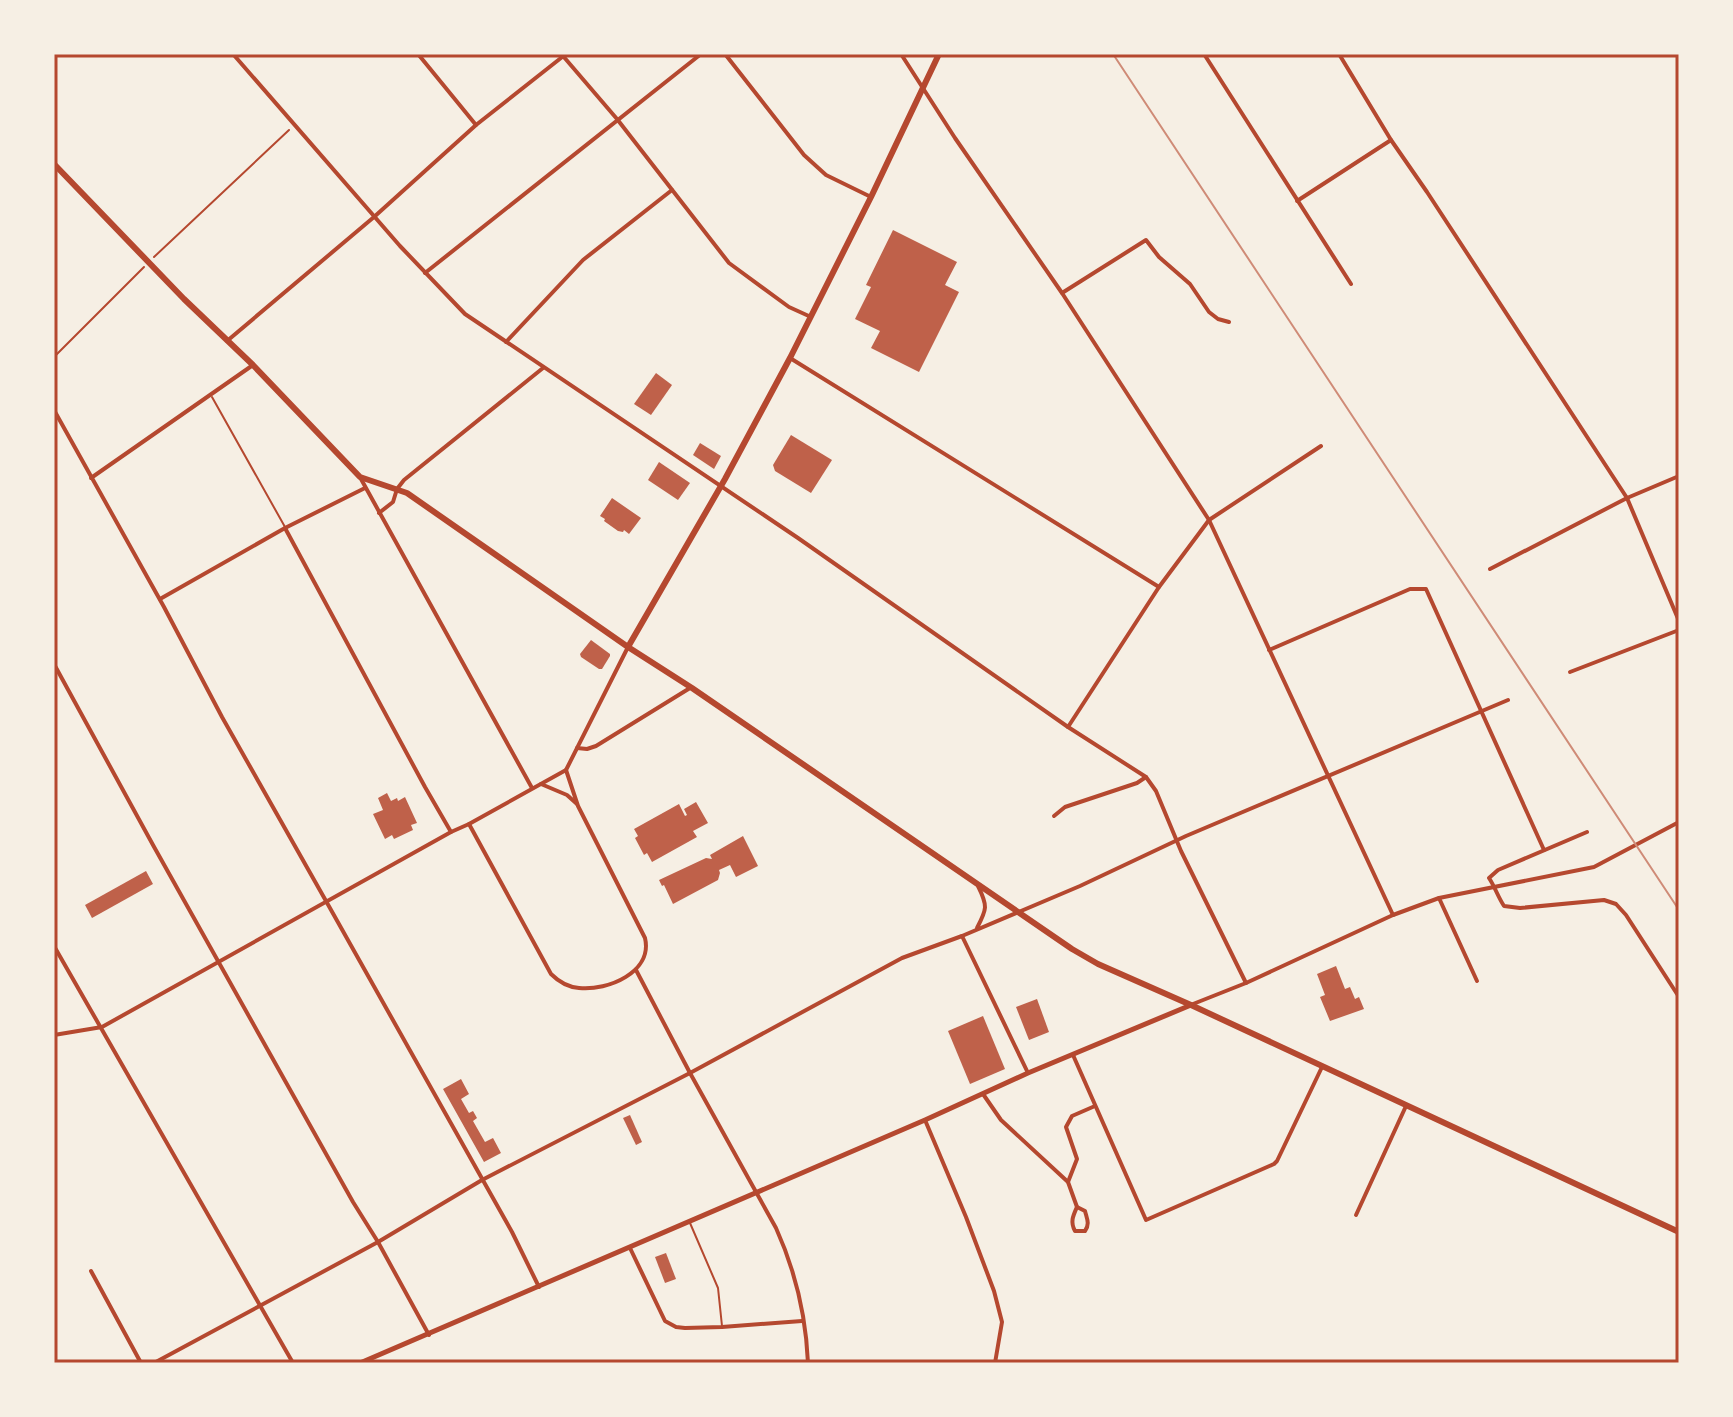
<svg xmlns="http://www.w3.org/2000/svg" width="1733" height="1417" viewBox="0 0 1733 1417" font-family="'Fira Sans Condensed',sans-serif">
	<rect width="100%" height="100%" fill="#f6efe4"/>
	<!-- building -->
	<g fill="#bf614a">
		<polygon points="893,230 957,262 945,285 959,292 919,372 871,348 880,331 855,319 871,287 866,285"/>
		<polygon points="656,373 672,385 651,415 634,404"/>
		<polygon points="791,435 832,460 811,493 775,471 773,465"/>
		<polygon points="700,443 721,456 714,469 693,455"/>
		<polygon points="659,462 690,483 678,500 648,480"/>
		<polygon points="612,498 641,518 629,534 624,530 623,532 618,531 604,521 605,519 600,516"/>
		<polygon points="591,640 610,654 610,656 602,669 599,669 581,657 580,654"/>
		<polygon points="387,793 391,801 397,798 398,801 405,797 417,823 411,825 413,830 394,839 392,835 385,839 373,814 383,810 378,798"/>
		<polygon points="696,802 708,823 693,831 697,837 652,862 647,853 644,855 635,838 638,836 634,829 679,804 685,816 687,815 684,809"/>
		<polygon points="743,836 758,866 736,877 730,865 719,870 720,873 718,880 673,904 664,885 662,886 659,880 706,858 712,859 710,855"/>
		<polygon points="146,871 153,884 92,918 85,905"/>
		<polygon points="1336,966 1345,989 1350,987 1355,999 1359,997 1364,1009 1330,1021 1320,997 1325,995 1317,974"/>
		<polygon points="1037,999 1049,1032 1029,1040 1016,1007"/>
		<polygon points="983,1016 1005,1069 970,1084 948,1031"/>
		<polygon points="461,1079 469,1094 461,1099 469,1113 473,1111 477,1118 473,1121 485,1142 493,1138 501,1153 484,1162 443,1089"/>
		<polygon points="630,1115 642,1142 636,1145 623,1118"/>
		<polygon points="666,1253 676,1279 665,1283 655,1257"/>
	</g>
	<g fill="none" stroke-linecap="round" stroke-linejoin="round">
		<!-- path -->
		<g stroke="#b5482f" stroke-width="2">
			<polyline points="154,257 289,130"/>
			<polyline points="54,357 144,267"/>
		</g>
		<!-- service -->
		<g stroke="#b5482f" stroke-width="2">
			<polyline points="212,397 285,527"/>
			<polyline points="690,1223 718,1288 722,1326"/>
		</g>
		<!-- minor -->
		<g stroke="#b5482f" stroke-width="4">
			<polyline points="418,54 476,125"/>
			<polyline points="725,54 804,155 826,175 871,197"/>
			<polyline points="901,54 955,138 1062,293 1209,520 1393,915"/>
			<polyline points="1204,54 1351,284"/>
			<polyline points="1339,54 1391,140 1427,192 1627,498 1679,621"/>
			<polyline points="563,56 617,119 729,263 789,307 811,317"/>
			<polyline points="1297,201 1391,140"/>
			<polyline points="425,273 701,54"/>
			<polyline points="1062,293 1146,240 1159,257 1190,284 1209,312 1218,319 1229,322"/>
			<polyline points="227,341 374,217 476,125 566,54"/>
			<polyline points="506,342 583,260 672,190"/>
			<polyline points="790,358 1159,587"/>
			<polyline points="91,478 253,365"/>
			<polyline points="361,479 532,788"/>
			<polyline points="379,513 393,502 397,489 404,480 543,368"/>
			<polyline points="285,528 425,787 451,832"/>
			<polyline points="1490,569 1627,498 1679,476"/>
			<polyline points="160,599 285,528 365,488"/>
			<polyline points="1269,650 1410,589 1426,589 1544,850"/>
			<polyline points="54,664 153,845 353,1202 378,1242 429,1335"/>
			<polyline points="1570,672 1679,630"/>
			<polyline points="1068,727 1159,587 1209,520 1321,446"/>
			<polyline points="577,748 587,749 596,746 690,688"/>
			<polyline points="1054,816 1065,807 1137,783 1146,777"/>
			<path d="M1587,832L1498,870L1489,878C1495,887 1498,897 1504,906L1520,908L1604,900L1616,904L1626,915L1679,997"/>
			<polyline points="1439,898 1477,981"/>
			<polyline points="326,901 512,1232 539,1287"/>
			<path d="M977,928C987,909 988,906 978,886"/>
			<polyline points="962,936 1028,1073"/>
			<polyline points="54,946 293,1363"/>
			<polyline points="1193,1004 1246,983 1393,915 1439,898 1594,867 1679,822"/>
			<polyline points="1073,1055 1146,1220 1274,1164 1277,1161 1322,1067"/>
			<polyline points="983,1094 1001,1120 1068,1182 1077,1207"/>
			<polyline points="925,1120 966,1217 994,1291 1002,1322 995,1363"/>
			<polyline points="1068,1182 1077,1159 1066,1127 1072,1116 1095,1106"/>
			<path d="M1077,1207L1085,1211C1087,1219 1090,1224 1085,1231H1075C1070,1222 1073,1216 1077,1207Z"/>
			<polyline points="1356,1215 1406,1106"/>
			<polyline points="630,1248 665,1321 676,1327 685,1328 722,1327 802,1321"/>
			<polyline points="91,1271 141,1363"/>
			<polyline points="154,1363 378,1242 482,1180 690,1073 902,958 962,936 1080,886 1186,836 1508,700"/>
		</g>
		<!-- tertiary -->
		<g stroke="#b5482f" stroke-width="4">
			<polyline points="233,54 400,246 465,314 798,538 1068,727 1146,777 1156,791 1181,851 1246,983"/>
			<polyline points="54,410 164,607 222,717 326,901"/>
			<polyline points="541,784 567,795 577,804"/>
			<path d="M469,824L551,974C559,982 567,987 579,988C608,991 653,972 645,938L578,806L566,770"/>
			<path d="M636,970L690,1073L776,1228C795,1270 806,1317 808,1363"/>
			<polyline points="54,1035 102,1027 451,832 469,824 566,770 628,647"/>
		</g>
		<!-- secondary -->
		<polyline stroke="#b5482f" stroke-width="5" points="360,1363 925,1120 1028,1073 1191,1005"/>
		<!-- primary -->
		<g stroke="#b5482f" stroke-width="6">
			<polyline points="54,164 184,299 253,365 360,477 407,493 628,647 692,688 1072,949 1098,964 1191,1005 1679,1232"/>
			<polyline points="628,647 725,479 790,358 871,197 939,54"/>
		</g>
		<!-- rail -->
		<polyline stroke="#cf8b77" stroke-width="2" points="1113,54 1679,910"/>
	</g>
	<!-- border -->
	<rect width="1733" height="1417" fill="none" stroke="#f6efe4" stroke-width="112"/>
	<rect x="56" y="56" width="1621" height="1305" fill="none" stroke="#b5482f" stroke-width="3"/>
</svg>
